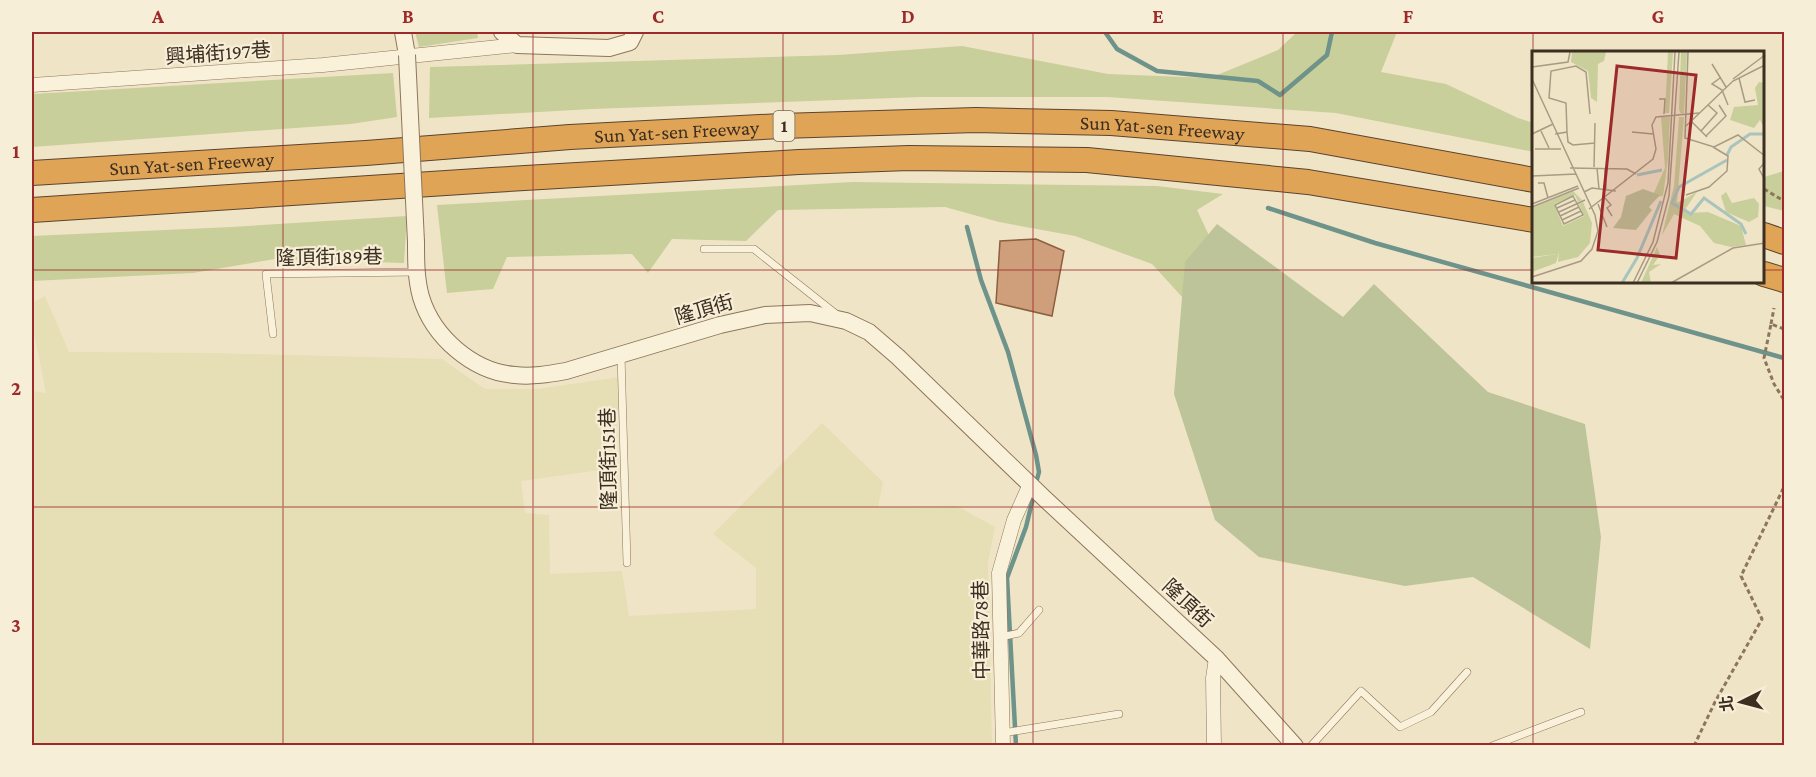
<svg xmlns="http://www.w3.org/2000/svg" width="1816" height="777" viewBox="0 0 1816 777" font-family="'Crimson Pro','Noto Sans TC',serif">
	<rect width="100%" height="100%" fill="#f0e4c7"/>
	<!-- farmland -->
	<polygon fill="#e6deb4" points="45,296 69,352 213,353 442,359 485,389 537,389 620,377 614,468 521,481 525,513 549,515 550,574 622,571 629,616 756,609 756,568 713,534 822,423 883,482 878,507 957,506 995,527 988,563 992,745 32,746 32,391 46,393 32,323 32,303"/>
	<!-- green -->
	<g fill="#c8cf9a">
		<polygon points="415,32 477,32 478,38 419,47"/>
		<polygon points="1297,32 1397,32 1381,72 1446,84 1518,118 1534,123 1534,152 1336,113 1107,97 921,97 592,109 429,118 430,67 838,55 962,46 1108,74 1210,78 1278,50"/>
		<polygon points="393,73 397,117 351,124 32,147 32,94"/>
		<polygon points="1784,171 1784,211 1764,206 1764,177"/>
		<polygon points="853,182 1157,186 1223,194 1197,210 1238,297 1194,310 1152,264 1075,236 999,222 945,207 778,210 746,241 672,239 648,273 632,254 507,257 493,289 447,293 437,205"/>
		<polygon points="407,216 404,263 275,259 193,273 32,281 32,236 231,227"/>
	</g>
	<!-- cemetery -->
	<polygon fill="#bec499" points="1217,224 1343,317 1374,284 1488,392 1585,424 1601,537 1590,649 1473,577 1405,586 1259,557 1215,520 1174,394 1185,262"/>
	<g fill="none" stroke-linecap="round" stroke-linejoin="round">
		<!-- stream -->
		<g stroke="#6e938a" stroke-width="4.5">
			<polyline points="1105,32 1117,49 1157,71 1258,81 1280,95 1327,55 1332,32"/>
			<polyline points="1268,208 1375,243 1784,358"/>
			<polyline points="967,227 981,280 1008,352 1036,455 1039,472 1036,483"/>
			<polyline points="1016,746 1007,578 1026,527 1034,494"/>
		</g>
	</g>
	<!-- building -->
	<polygon fill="#cf9f7c" stroke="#8c5f41" stroke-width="1.5" points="1036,239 1064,251 1052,316 996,303 1000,241"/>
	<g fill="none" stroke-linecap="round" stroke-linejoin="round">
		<defs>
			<g id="service">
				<polyline points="704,249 754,249 836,314"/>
				<polyline points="273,334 266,274 416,272"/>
				<polyline points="621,355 627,563"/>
				<polyline points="1001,637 1019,633 1039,610"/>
				<polyline points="1003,733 1119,714"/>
				<polyline points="1311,746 1361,691 1400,727 1431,712 1467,672"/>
				<polyline points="1492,746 1581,712"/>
			</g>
			<g id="minor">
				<polyline points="32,85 323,65 517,45"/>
				<polyline points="1003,746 999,573 1014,520 1030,484"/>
				<polyline points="1214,746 1213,678 1216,658"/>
			</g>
			<g id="tertiary">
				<polyline points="403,32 407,55"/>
				<polyline points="502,32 517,45 609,48 630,42 635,32"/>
				<path d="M416,242C416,261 416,279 421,297C433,337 473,372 515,375C532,377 549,374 566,371L720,325L765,315L810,313L846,321L869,332L898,357L1044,498L1216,658L1295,746"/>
			</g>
			<g id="motorway">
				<path id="s1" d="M32,173L366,153L570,137L781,126L976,120L1111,123L1310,139L1534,180"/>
				<polyline points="32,210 492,180 799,162 909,158 1087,160 1308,182 1534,220"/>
				<polyline points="1764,235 1784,242"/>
				<polyline points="1764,274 1784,280"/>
			</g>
		</defs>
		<!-- service casing -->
		<use href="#service" stroke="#8c765c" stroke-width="8"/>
		<!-- minor casing -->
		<use href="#minor" stroke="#8c765c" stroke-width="15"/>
		<!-- tertiary casing -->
		<use href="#tertiary" stroke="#8c765c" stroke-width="18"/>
		<!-- motorway casing -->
		<use href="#motorway" stroke="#5a4430" stroke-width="26"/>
		<!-- path -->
		<g stroke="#8c765c" stroke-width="3" stroke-dasharray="4.5 3" stroke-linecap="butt">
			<polyline points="1764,189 1784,201"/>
			<polyline points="1771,324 1774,308"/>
			<polyline points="1784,329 1771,324 1764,358 1774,384 1784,400"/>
			<polyline points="1694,746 1715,702 1762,619 1741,576 1784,487"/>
		</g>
		<!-- service -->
		<use href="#service" stroke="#faf1db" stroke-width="7"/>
		<!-- minor -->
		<use href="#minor" stroke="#faf1db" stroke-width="14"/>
		<!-- tertiary -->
		<use href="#tertiary" stroke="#faf1db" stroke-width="16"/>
		<!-- motorway -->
		<use href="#motorway" stroke="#e0a457" stroke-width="24"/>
		<defs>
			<polyline id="tertiary-bridge" points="407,55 416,242"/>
		</defs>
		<!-- tertiary-bridge casing -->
		<use href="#tertiary-bridge" stroke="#8c765c" stroke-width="18" stroke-linecap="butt"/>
		<!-- tertiary-bridge -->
		<use href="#tertiary-bridge" stroke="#faf1db" stroke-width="16"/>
	</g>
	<!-- grid -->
	<path fill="none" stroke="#9d2a2a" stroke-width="1.5" stroke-opacity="0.55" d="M283,32V746M533,32V746M783,32V746M1033,32V746M1283,32V746M1533,32V746M32,270H1534M1764,270H1784M32,507H1784"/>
	<g text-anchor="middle" stroke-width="4.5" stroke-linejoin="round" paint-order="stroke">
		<!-- shield labels -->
		<rect fill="#f7eed7" stroke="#746857" stroke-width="1.5" x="773.5" y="111" width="21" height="30" rx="4.5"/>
		<g font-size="18" font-weight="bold" fill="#3c2e20">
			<text x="784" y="132">1</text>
		</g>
		<!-- street labels -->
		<g font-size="20" fill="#3c2e20" stroke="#f7eed7">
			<text transform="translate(218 53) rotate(-4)" y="7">興埔街197巷</text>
			<text dy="7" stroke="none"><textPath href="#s1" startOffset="1132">Sun Yat-sen Freeway</textPath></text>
			<text dy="7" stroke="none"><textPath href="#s1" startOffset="646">Sun Yat-sen Freeway</textPath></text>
			<text dy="7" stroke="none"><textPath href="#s1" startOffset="160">Sun Yat-sen Freeway</textPath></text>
			<text transform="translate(329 257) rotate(-1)" y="7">隆頂街189巷</text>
			<text transform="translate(704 309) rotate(-16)" y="7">隆頂街</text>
			<text transform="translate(608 459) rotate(-91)" y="7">隆頂街151巷</text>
			<text transform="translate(1188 603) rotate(43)" y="7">隆頂街</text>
			<text transform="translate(981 630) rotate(-91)" y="7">中華路78巷</text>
		</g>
	</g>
	<!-- overview -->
	<g transform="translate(1532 51)">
		<rect width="232" height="232" fill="#f0e4c7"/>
		<path d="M40,1H74L72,10L66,13L65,51L59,47L56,20L39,11ZM136,1H141L137,62H133ZM149,1H155L152,63L148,62L147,58ZM227,31L233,32L232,77L228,69L222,77L198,69L202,56L226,54L223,37ZM129,66H138L136,108L131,145L120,146L133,117ZM147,66H152L145,152L165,141L154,157L156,162L176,161L209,175L214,194L199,196L182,192L168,175L142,163L130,184L142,135ZM41,140L50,149L46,151L43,144L22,153L31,175L52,165L47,153L51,151L60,172L58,192L46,206L26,211L27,201L24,212L0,221V207L25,203L0,206V157ZM194,141L200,152L222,147L227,153L226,166L217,171L194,161L189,145ZM125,196L128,204L121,214L129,213L117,221L119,232H109Z" fill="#c8cf9a"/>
		<path d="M111,138L128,144L117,156L120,159L104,179L81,177L89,166L94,145Z" fill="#bec499"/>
		<path fill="none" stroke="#a8c4bc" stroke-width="3" d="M195,104L199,96L218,83H233M195,109L147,136L140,152L159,163L172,147L209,173L214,183M105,124L130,119M90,232L105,207L129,150"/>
		<path fill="none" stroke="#a89b84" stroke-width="1.5" d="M156,1L153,87L182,96L206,84L233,105M180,13L194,36M0,16L36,11L38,1M188,27L180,33L190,39L196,54M207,27L213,51L223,49M0,28L63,164L66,180L60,198L49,210L0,226M201,28L233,4M127,48H133L132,63M159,70L175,86M154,75L201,30L233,14M9,80L17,97M169,80L185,62L176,54M35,81L36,91L41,94L63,92M100,81L121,83M0,83L21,73M23,83L35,81L34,52L17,47L19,20L44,15L54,21L58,63M174,85L194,65L187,54M3,98H29M233,111L227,118L233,129M62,116L63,72M38,117L95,118L104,123M65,117L67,138M73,117L74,138M0,125L44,123M6,132H12L16,147M52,141L60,137L84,140M154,144L177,136L195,120L196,105L181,96M41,145L51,164L32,173L23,154ZM73,147L79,154L75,157L80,165M0,153L46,135M66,153L75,176M0,156L47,137M25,157L43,149M57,158L121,108L124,98L120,74L124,66L167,62M27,161L53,149M28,165L47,156M30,169L49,160M101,232L121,191L136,132L143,1M105,232L125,191L137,145L147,1M139,232L201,197L233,192"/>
		<path fill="#9d2a2a" fill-opacity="0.15" stroke="#9d2a2a" stroke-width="3" d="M85,15L164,24L144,207L66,199Z"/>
		<rect width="232" height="232" fill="none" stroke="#3c2e20" stroke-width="3"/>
	</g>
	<!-- border -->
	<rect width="1816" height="777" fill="none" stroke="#f7eed7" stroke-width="66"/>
	<!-- north arrow -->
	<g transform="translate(1741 702) rotate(264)" stroke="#f7eed7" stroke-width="4.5" paint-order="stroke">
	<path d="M0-4.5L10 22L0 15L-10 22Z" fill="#3c2e20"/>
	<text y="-9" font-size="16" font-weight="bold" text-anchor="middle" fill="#3c2e20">北</text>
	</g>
	<rect x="33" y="33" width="1750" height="711" fill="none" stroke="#9d2a2a" stroke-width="2"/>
	<g font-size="20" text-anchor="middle" font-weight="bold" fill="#9d2a2a">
		<text x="158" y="23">A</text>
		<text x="408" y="23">B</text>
		<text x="658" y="23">C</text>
		<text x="908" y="23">D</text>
		<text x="1158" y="23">E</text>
		<text x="1408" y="23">F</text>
		<text x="1658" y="23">G</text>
		<text x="16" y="158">1</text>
		<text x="16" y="395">2</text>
		<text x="16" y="632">3</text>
	</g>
</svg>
